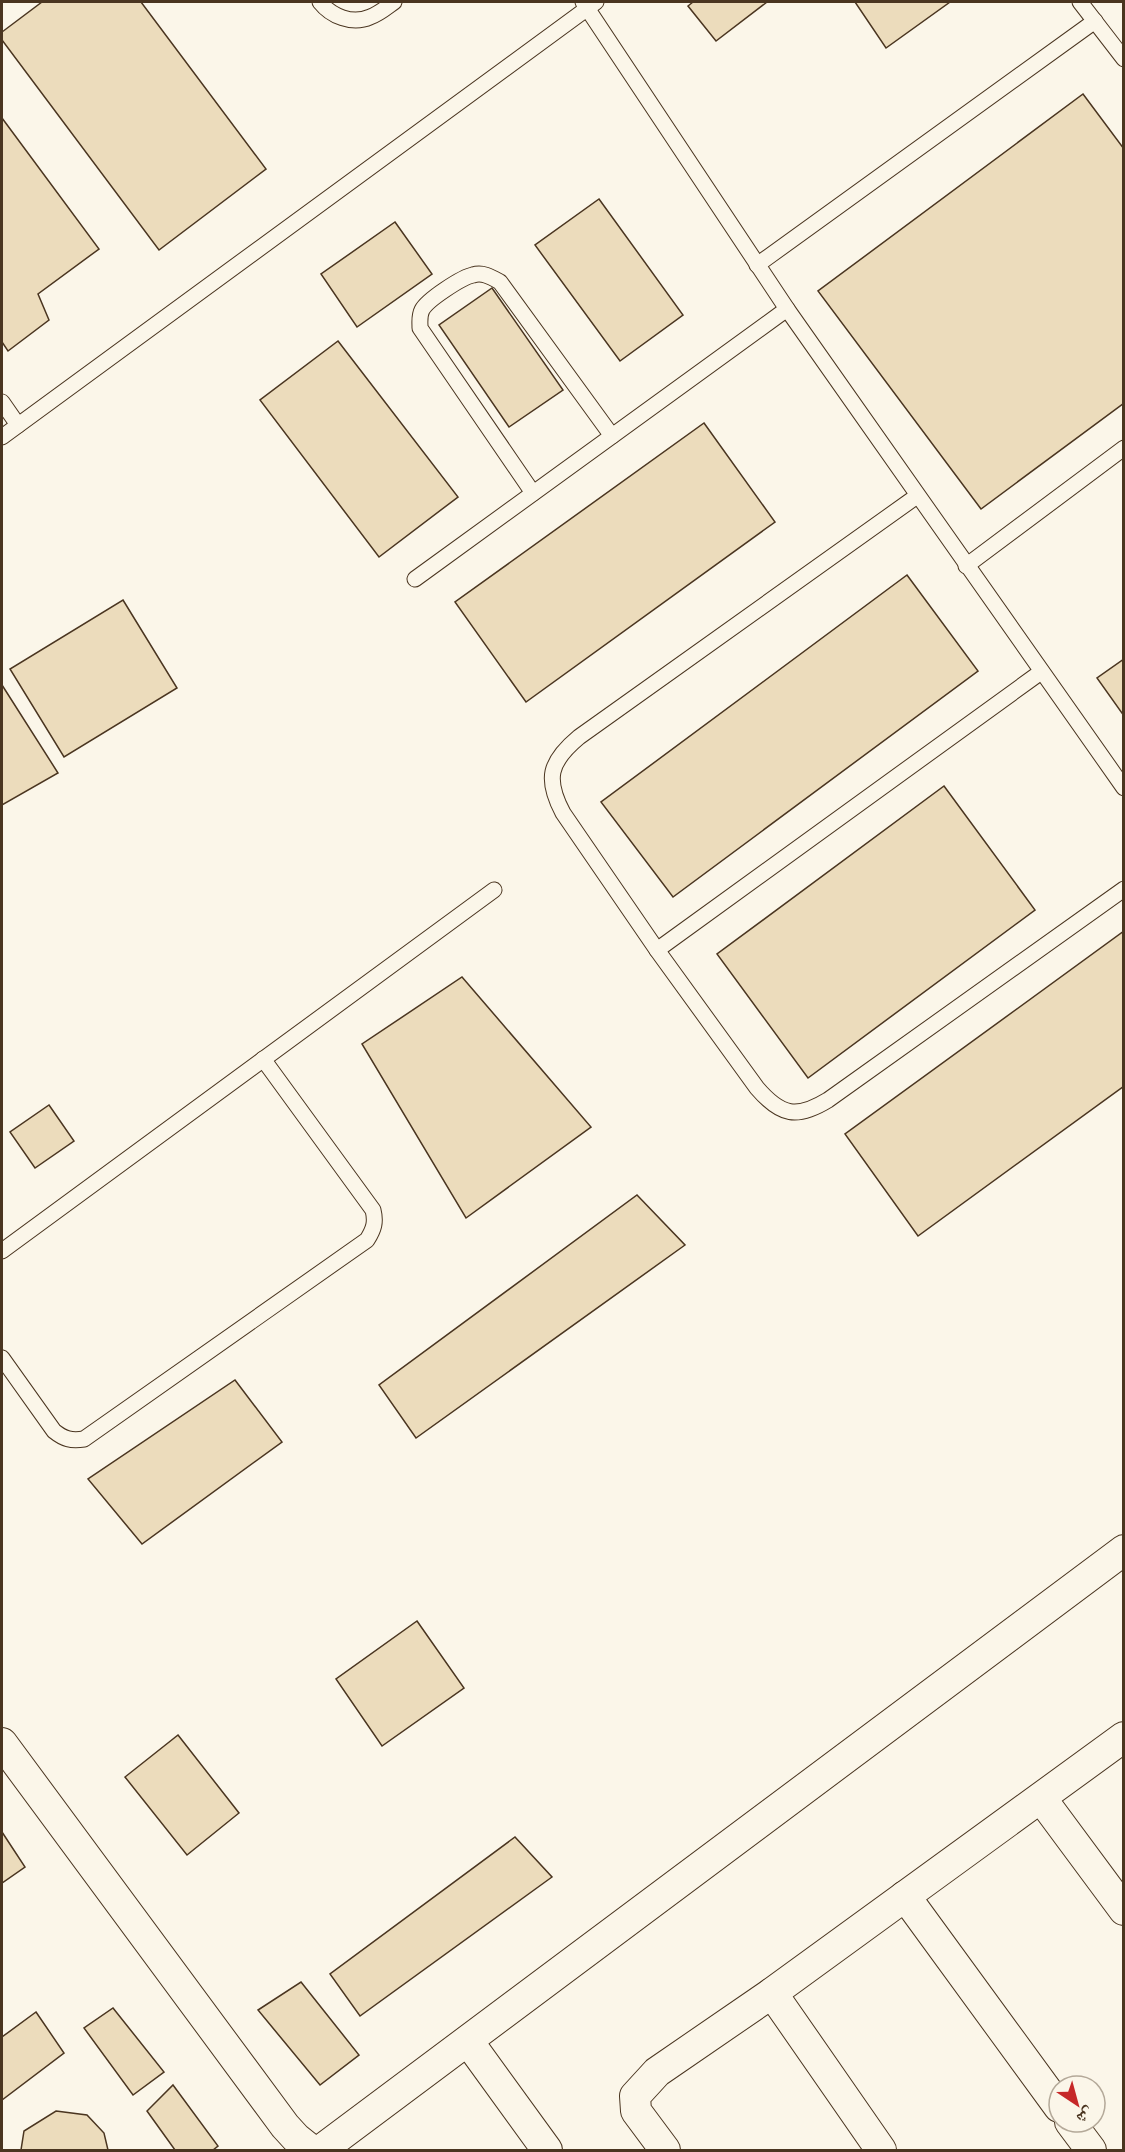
<svg xmlns="http://www.w3.org/2000/svg" width="1125" height="2152" viewBox="0 0 1125 2152" font-family="'Varela Round','Noto Naskh Arabic',sans-serif">
	<rect width="100%" height="100%" fill="#fbf6e9"/>
	<!-- building -->
	<g fill="#ecdcbc" stroke="#4a3520" stroke-width="1.5">
		<polygon points="42,2 141,2 266,169 159,250 2,40 2,32"/>
		<polygon points="693,2 767,2 716,41 688,6"/>
		<polygon points="855,2 950,2 886,48"/>
		<polygon points="1083,94 1124,149 1124,403 981,509 818,291"/>
		<polygon points="2,118 99,249 38,294 49,320 8,351 2,342"/>
		<polygon points="599,199 683,315 620,361 535,245"/>
		<polygon points="395,222 432,274 357,327 321,274"/>
		<polygon points="492,288 563,390 509,427 439,325"/>
		<polygon points="338,341 458,497 379,557 260,400"/>
		<polygon points="704,423 775,522 526,702 455,602"/>
		<polygon points="907,575 978,671 673,897 601,802"/>
		<polygon points="123,600 177,688 64,757 10,669"/>
		<polygon points="1124,659 1124,716 1097,678"/>
		<polygon points="2,685 58,773 2,805"/>
		<polygon points="944,786 1035,910 808,1078 717,954"/>
		<polygon points="1124,931 1124,1086 918,1236 845,1134"/>
		<polygon points="462,977 591,1127 466,1218 362,1044"/>
		<polygon points="49,1105 74,1141 35,1168 10,1132"/>
		<polygon points="637,1195 685,1245 416,1438 379,1385"/>
		<polygon points="235,1380 282,1442 142,1544 88,1479"/>
		<polygon points="417,1621 464,1688 382,1746 336,1679"/>
		<polygon points="178,1735 239,1813 187,1855 125,1777"/>
		<polygon points="2,1832 25,1867 2,1883"/>
		<polygon points="515,1837 552,1877 360,2016 330,1974"/>
		<polygon points="301,1982 359,2055 320,2085 258,2010"/>
		<polygon points="113,2008 164,2072 133,2095 84,2028"/>
		<polygon points="36,2012 64,2053 2,2100 2,2037"/>
		<polygon points="173,2085 218,2146 213,2150 175,2150 147,2111"/>
		<polygon points="56,2111 87,2115 104,2133 108,2150 21,2150 24,2131"/>
	</g>
	<g fill="none" stroke-linecap="round" stroke-linejoin="round">
		<defs>
			<g id="lane">
				<path d="M320,2C331,16 352,25 370,17C379,14 387,7 394,2"/>
				<polyline points="583,2 787,309 1124,788"/>
				<polyline points="1080,2 1124,59"/>
				<polyline points="757,265 1095,21"/>
				<polyline points="2,402 18,425"/>
				<polyline points="2,437 596,2"/>
				<path d="M533,493L420,328C420,321 419,316 422,310C427,300 462,277 473,275C483,272 491,277 500,282L612,436"/>
				<path d="M917,496L579,737C549,762 545,779 563,813L657,950L757,1088C781,1116 797,1119 828,1100L1124,889"/>
				<polyline points="966,566 1124,448"/>
				<polyline points="415,579 787,309"/>
				<polyline points="657,950 1041,672"/>
				<polyline points="2,1251 494,890"/>
				<path d="M2,1358L54,1431C64,1439 71,1441 84,1439L367,1240C374,1229 376,1222 373,1210L263,1059"/>
			</g>
			<g id="street">
				<polyline points="2,1743 285,2126 296,2138 311,2150"/>
				<polyline points="1041,1798 1124,1910"/>
				<polyline points="905,1896 1059,2107"/>
				<polyline points="772,1993 881,2150"/>
				<polyline points="468,2041 547,2150"/>
				<polyline points="1070,2122 1091,2150"/>
				<polyline points="321,2150 1124,1550"/>
				<polyline points="665,2150 636,2111 635,2096 657,2072 772,1993 1124,1737"/>
			</g>
		</defs>
		<!-- lane casing -->
		<use href="#lane" stroke="#4a3520" stroke-width="17"/>
		<!-- street casing -->
		<use href="#street" stroke="#4a3520" stroke-width="32"/>
		<!-- lane -->
		<use href="#lane" stroke="#fbf6e9" stroke-width="15"/>
		<!-- street -->
		<use href="#street" stroke="#fbf6e9" stroke-width="30"/>
	</g>
	<!-- border -->
	<rect width="1125" height="2152" fill="none" stroke="#4a3520" stroke-width="6"/>
	<!-- north arrow -->
	<g transform="translate(1077 2104) rotate(144)"><circle r="28" fill="#fbf6e9" stroke="#b4a999" stroke-width="1.5"/>
	<path d="M0-4.5L10 22L0 15L-10 22Z" fill="#c62828"/>
	<text y="-9" font-size="16" font-weight="bold" text-anchor="middle" fill="#4a3520">ش</text>
	</g>
</svg>
